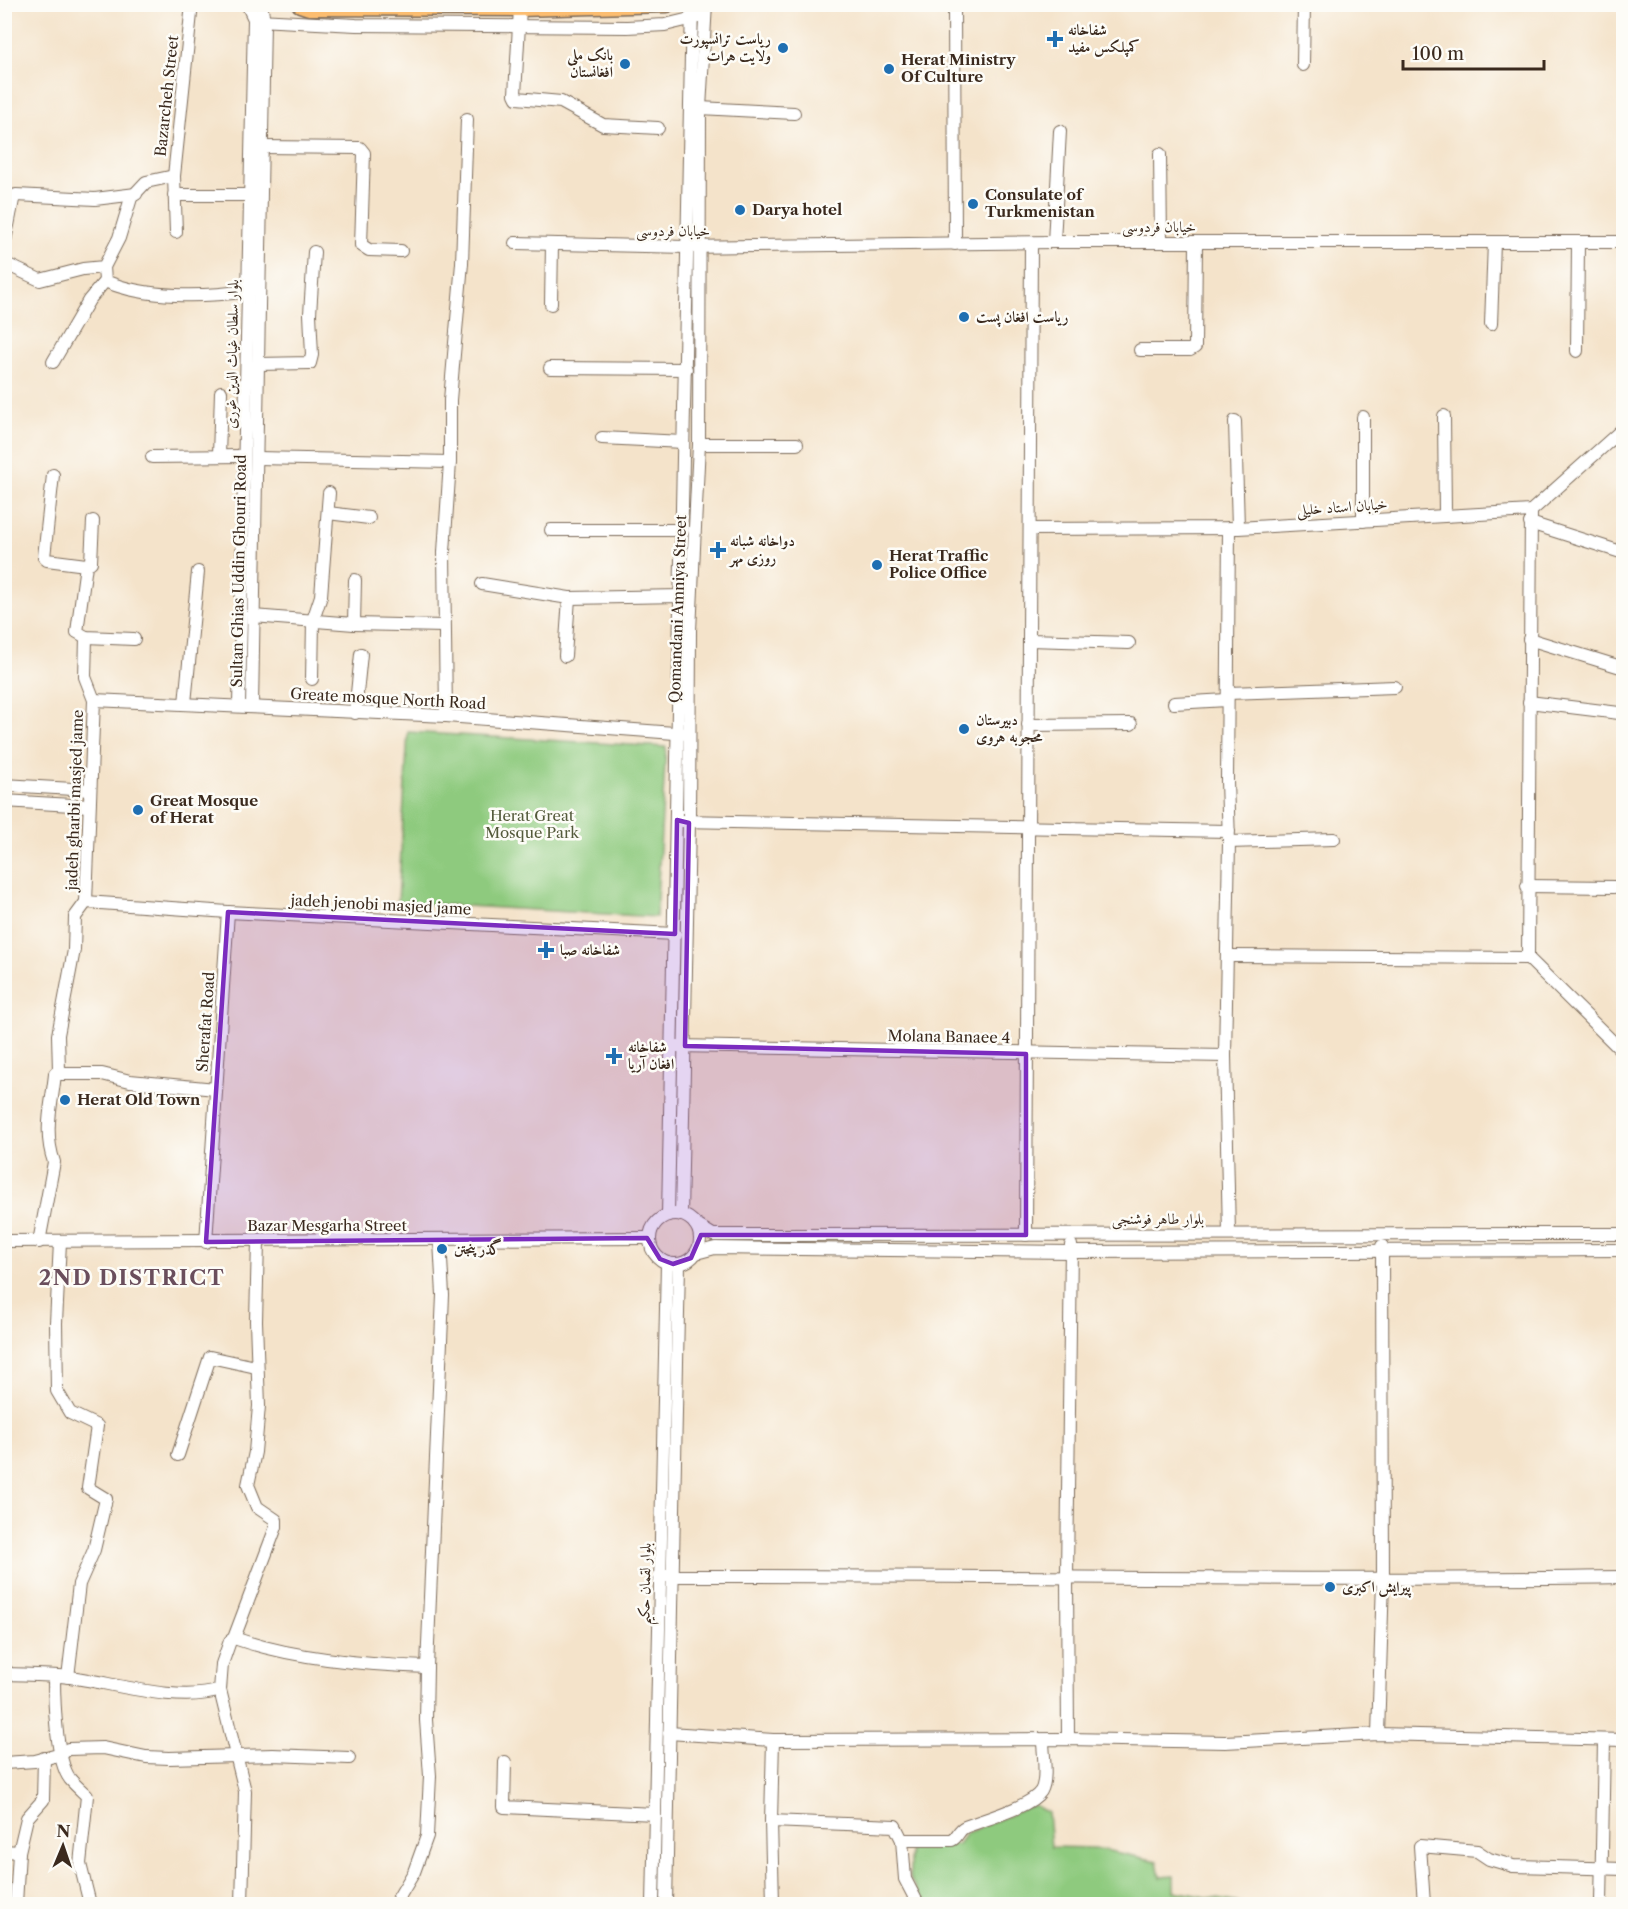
<svg xmlns="http://www.w3.org/2000/svg" width="1628" height="1909" viewBox="0 0 1628 1909" font-family="'Libre Caslon Text',Amiri,serif">
	<rect width="100%" height="100%" fill="#fdfcf7"/>
	<filter id="ink" filterUnits="userSpaceOnUse"><feTurbulence type="fractalNoise" baseFrequency=".0167" numOctaves="2"/><feDisplacementMap in="SourceGraphic" scale="12" xChannelSelector="R" yChannelSelector="G"/><feConvolveMatrix kernelMatrix="1 2 1 2 8 2 1 2 1" color-interpolation-filters="sRGB"/></filter>
	<filter id="wash" filterUnits="userSpaceOnUse"><feTurbulence type="fractalNoise" baseFrequency=".008" numOctaves="4" result="noise"/><feDisplacementMap in="SourceGraphic" scale="24" xChannelSelector="R" yChannelSelector="G"/><feGaussianBlur stdDeviation="1.35" result="paint"/><feColorMatrix in="noise" values="0 0 0 0 0 0 0 0 0 0 0 0 0 0 0 0 0 1.4 0 .05"/><feComposite in="paint" operator="in"/></filter>
	<g filter="url(#wash)">
		<rect width="100%" height="100%" fill="#f4e3ca"/>
		<!-- green -->
		<g fill="#8eca7e" stroke="#647a4e" stroke-width="1.5">
			<polygon points="408,732 666,747 656,917 398,902"/>
			<polygon points="1034,1805 1048,1813 1051,1847 1095,1848 1157,1861 1160,1877 1174,1876 1174,1891 1245,1904 925,1904 910,1879 910,1845 958,1844 966,1833"/>
		</g>
	</g>
	<g filter="url(#ink)">
		<g fill="none" stroke-linecap="round" stroke-linejoin="round">
			<defs>
				<g id="minor">
					<polyline points="954,4 955,244"/>
					<polyline points="520,8 515,94 517,98 561,102 603,125 658,128"/>
					<polyline points="258,20 356,25 627,27 665,25 698,17"/>
					<polyline points="1303,65 1304,4"/>
					<polyline points="700,108 794,113"/>
					<polyline points="261,147 360,148 364,153 361,245 369,250 401,251"/>
					<polyline points="1160,154 1161,242"/>
					<polyline points="174,195 251,195"/>
					<polyline points="176,232 174,176 192,4"/>
					<polyline points="1054,242 1060,131"/>
					<polyline points="515,243 687,247 1054,242 1624,242"/>
					<polyline points="4,246 13,200 16,195 95,199 136,194"/>
					<polyline points="4,263 40,280 83,269 104,267 119,238 131,198 146,182 174,176"/>
					<path d="M104,267L105,281C146,299 205,297 248,291"/>
					<polyline points="551,304 552,244"/>
					<polyline points="1491,324 1494,242"/>
					<polyline points="1140,350 1190,350 1195,347 1196,242"/>
					<polyline points="1577,351 1578,242"/>
					<polyline points="53,362 89,300 105,281"/>
					<polyline points="258,364 310,363 312,355 310,314 314,252"/>
					<polyline points="550,368 686,369"/>
					<polyline points="1444,416 1445,514"/>
					<polyline points="1235,421 1238,528"/>
					<polyline points="602,438 683,442"/>
					<polyline points="699,444 797,444"/>
					<polyline points="219,456 221,392"/>
					<polyline points="152,457 244,456"/>
					<polyline points="257,458 450,462"/>
					<polyline points="53,475 44,557 47,560 86,565"/>
					<polyline points="1531,511 1528,958 1624,1053"/>
					<polyline points="328,513 369,518"/>
					<polyline points="93,521 91,562 86,565 77,632 86,637 134,639"/>
					<polyline points="1363,521 1363,417"/>
					<polyline points="1530,523 1624,553"/>
					<polyline points="1229,528 1227,781 1229,842 1225,1056 1229,1234"/>
					<polyline points="1030,529 1238,528 1531,511 1624,428"/>
					<polyline points="551,530 683,530"/>
					<polyline points="482,584 569,598 682,596"/>
					<polyline points="253,616 354,624 444,626"/>
					<polyline points="354,624 355,580"/>
					<polyline points="1529,639 1624,668"/>
					<polyline points="1029,640 1129,643"/>
					<polyline points="565,656 569,598"/>
					<polyline points="312,679 313,620 321,596 329,493"/>
					<polyline points="1228,693 1395,687"/>
					<polyline points="94,700 446,716 688,734"/>
					<polyline points="1529,702 1619,713"/>
					<polyline points="185,703 198,572"/>
					<polyline points="1174,703 1227,700"/>
					<polyline points="239,706 254,19 247,4"/>
					<polyline points="252,707 264,21 261,4"/>
					<polyline points="355,713 361,654"/>
					<polyline points="446,716 444,552 450,462 450,400 462,263 467,119"/>
					<polyline points="1028,725 1131,724"/>
					<polyline points="4,785 90,790"/>
					<polyline points="4,801 89,806"/>
					<polyline points="681,821 1229,831"/>
					<polyline points="1229,842 1334,839"/>
					<polyline points="1527,886 1614,887"/>
					<polyline points="86,902 228,912 675,934"/>
					<polyline points="86,902 94,700 85,677 86,637"/>
					<polyline points="1228,956 1528,958"/>
					<polyline points="677,1046 1225,1056"/>
					<polyline points="55,1074 102,1074 130,1081 216,1089"/>
					<circle cx="675" cy="1239" r="25"/>
					<polyline points="668,1215 692,4"/>
					<polyline points="681,1215 689,823 690,631 699,444 700,108 706,4"/>
					<polyline points="695,1224 713,1235 731,1235 1624,1234"/>
					<polyline points="1026,1235 1031,243"/>
					<polyline points="4,1241 650,1238"/>
					<path d="M39,1242L54,1162C43,1131 52,1105 55,1074L59,1070L58,1035L74,950L75,917L86,902"/>
					<polyline points="60,1242 56,1323 57,1391 70,1413 97,1426 88,1488 106,1499 94,1550 79,1584 68,1677"/>
					<polyline points="206,1242 228,912"/>
					<polyline points="696,1253 715,1248 1070,1252 1624,1250"/>
					<polyline points="178,1455 210,1357 256,1367"/>
					<path d="M660,1576C981,1575 1302,1582 1624,1577"/>
					<path d="M234,1638C291,1658 366,1665 427,1667"/>
					<path d="M4,1669L10,1674C30,1675 50,1675 70,1677C113,1683 179,1704 220,1690"/>
					<path d="M54,1677C54,1701 56,1761 70,1779C75,1785 82,1791 87,1796L80,1864L90,1904"/>
					<polyline points="669,1733 773,1740 1068,1739 1225,1742 1378,1734 1624,1740"/>
					<polyline points="1378,1734 1383,1581 1382,1246"/>
					<polyline points="1068,1739 1067,1576 1071,1245"/>
					<polyline points="505,1762 504,1807 655,1814"/>
					<polyline points="4,1763 35,1761 62,1754 68,1749 103,1748 146,1757 169,1758 273,1755 349,1758"/>
					<polyline points="771,1821 895,1826 902,1840 905,1879 918,1904"/>
					<path d="M902,1840H952C958,1837 958,1830 965,1827C982,1820 1031,1807 1041,1791C1048,1779 1043,1754 1043,1740"/>
					<polyline points="4,1851 19,1852"/>
					<polyline points="16,1904 19,1852 27,1818 43,1800 44,1758"/>
					<polyline points="242,1904 245,1791 220,1690 222,1664 230,1641 234,1638 276,1527 276,1520 257,1507 248,1485 255,1452 259,1406 256,1321 258,1242"/>
					<polyline points="395,1904 414,1872 427,1836 430,1776 426,1720 427,1667 443,1295 440,1241"/>
					<polyline points="653,1904 667,1263"/>
					<polyline points="666,1904 679,1264"/>
					<polyline points="773,1904 771,1821 773,1740"/>
					<polyline points="1424,1904 1420,1846 1477,1851 1489,1859 1513,1866 1624,1869"/>
					<polyline points="1601,1904 1604,1740"/>
				</g>
				<polyline id="highway" points="300,4 309,7 520,8 667,4"/>
			</defs>
			<!-- minor casing -->
			<use href="#minor" stroke="#7c6b5a" stroke-width="14"/>
			<!-- highway casing -->
			<use href="#highway" stroke="#7c6b5a" stroke-width="19"/>
			<!-- minor -->
			<use href="#minor" stroke="#fff" stroke-width="12"/>
			<!-- highway -->
			<use href="#highway" stroke="#fcbd6f" stroke-width="16"/>
		</g>
	</g>
	<!-- marked area -->
	<path fill="#7b2cbf" fill-opacity="0.2" stroke="#7b2cbf" stroke-width="4.5" stroke-linejoin="round" d="M677,820L689,823L685,1046L1026,1054V1235H701L691,1258L673,1264L660,1259L647,1238L206,1242L228,912L675,934Z"/>
	<!-- markers -->
	<g fill="#1f6fb2" stroke="#fdfcf7" stroke-width="2">
		<path d="M1052 30h6v6h6v6h-6v6h-6v-6h-6v-6h6z"/>
		<circle cx="783" cy="48" r="6"/>
		<circle cx="625" cy="64" r="6"/>
		<circle cx="889" cy="69" r="6"/>
		<circle cx="973" cy="204" r="6"/>
		<circle cx="740" cy="210" r="6"/>
		<circle cx="964" cy="317" r="6"/>
		<path d="M715 541h6v6h6v6h-6v6h-6v-6h-6v-6h6z"/>
		<circle cx="877" cy="565" r="6"/>
		<circle cx="964" cy="729" r="6"/>
		<circle cx="138" cy="810" r="6"/>
		<path d="M543 941h6v6h6v6h-6v6h-6v-6h-6v-6h6z"/>
		<path d="M611 1047h6v6h6v6h-6v6h-6v-6h-6v-6h6z"/>
		<circle cx="65" cy="1100" r="6"/>
		<circle cx="442" cy="1249" r="6"/>
		<circle cx="1330" cy="1587" r="6"/>
	</g>
	<g text-anchor="middle" stroke-width="5" stroke-linejoin="round" paint-order="stroke">
		<!-- poi labels -->
		<g font-size="15" font-weight="bold" fill="#3b2a1e" stroke="#fdfcf7" text-anchor="start">
			<text x="1068" y="35">شفاخانه<tspan x="1068" dy="17">کمپلکس مفید</tspan></text>
			<text x="771" y="44" text-anchor="end">ریاست ترانسپورت<tspan x="771" dy="17">ولایت هرات</tspan></text>
			<text x="613" y="60" text-anchor="end">بانک ملی<tspan x="613" dy="17">افغانستان</tspan></text>
			<text x="901" y="65">Herat Ministry<tspan x="901" dy="17">Of Culture</tspan></text>
			<text x="985" y="200">Consulate of<tspan x="985" dy="17">Turkmenistan</tspan></text>
			<text x="752" y="215">Darya hotel</text>
			<text x="976" y="322">ریاست افغان پست</text>
			<text x="730" y="546">دواخانه شبانه<tspan x="730" dy="17">روزی مهر</tspan></text>
			<text x="889" y="561">Herat Traffic<tspan x="889" dy="17">Police Office</tspan></text>
			<text x="976" y="725">دبیرستان<tspan x="976" dy="17">محجوبه هروی</tspan></text>
			<text x="150" y="806">Great Mosque<tspan x="150" dy="17">of Herat</tspan></text>
			<text x="560" y="955">شفاخانه صبا</text>
			<text x="628" y="1052">شفاخانه<tspan x="628" dy="17">افغان آریا</tspan></text>
			<text x="77" y="1105">Herat Old Town</text>
			<text x="454" y="1254">گذر پنجتن</text>
			<text x="1342" y="1592">پیرایش اکبری</text>
		</g>
		<!-- street labels -->
		<g font-size="15" fill="#3b2a1e" stroke="#fdfcf7">
			<text transform="translate(167 96) rotate(-84)" y="5">Bazarcheh Street</text>
			<text x="1159" y="232">خیابان فردوسی</text>
			<text x="673" y="236">خیابان فردوسی</text>
			<text transform="translate(232 354) rotate(-89)" y="5">بلوار سلطان غیاث الدین غوری</text>
			<text transform="translate(1342 507) rotate(-4)" y="5">خیابان استاد خلیلی</text>
			<text transform="translate(239 571) rotate(-89)" y="5">Sultan Ghias Uddin Ghouri Road</text>
			<text transform="translate(678 609) rotate(-88)" y="5">Qomandani Amniya Street</text>
			<text transform="translate(388 699) rotate(3)" y="5">Greate mosque North Road</text>
			<text transform="translate(75 800) rotate(-88)" y="5">jadeh gharbi masjed jame</text>
			<text transform="translate(381 905) rotate(3)" y="5">jadeh jenobi masjed jame</text>
			<text transform="translate(206 1022) rotate(-86)" y="5">Sherafat Road</text>
			<text transform="translate(949 1037) rotate(1)" y="5">Molana Banaee 4</text>
			<text x="1158" y="1224">بلوار طاهر فوشنجی</text>
			<text x="327" y="1231">Bazar Mesgarha Street</text>
			<text transform="translate(645 1584) rotate(-89)" y="5">بلوار لقمان حکیم</text>
		</g>
		<!-- park labels -->
		<g font-size="15" fill="#545a3b" stroke="#fdfcf7">
			<text x="532" y="821">Herat Great<tspan x="532" dy="17">Mosque Park</tspan></text>
		</g>
		<!-- district labels -->
		<g font-size="21" font-weight="bold" letter-spacing="1.5" fill="#6a4e5c" stroke="#fdfcf7">
			<text x="132" y="1285">2ND DISTRICT</text>
		</g>
	</g>
	<!-- margin -->
	<rect width="1628" height="1909" fill="none" stroke="#fdfcf7" stroke-width="24"/>
	<!-- north arrow -->
	<g transform="translate(63 1846) rotate(2)" stroke="#fdfcf7" stroke-width="4.5" paint-order="stroke">
	<path d="M0-4.5L10 22L0 15L-10 22Z" fill="#3b2a1e"/>
	<text y="-9" font-size="16" font-weight="bold" text-anchor="middle" fill="#3b2a1e">N</text>
	</g>
	<!-- scale -->
	<path d="M1403 60v9h141v-9" fill="none" stroke="#3b2a1e" stroke-width="3"/>
	<text x="1412" y="60" font-size="18" fill="#3b2a1e" stroke="#fdfcf7" stroke-width="4.5" paint-order="stroke">100 m</text>
</svg>
